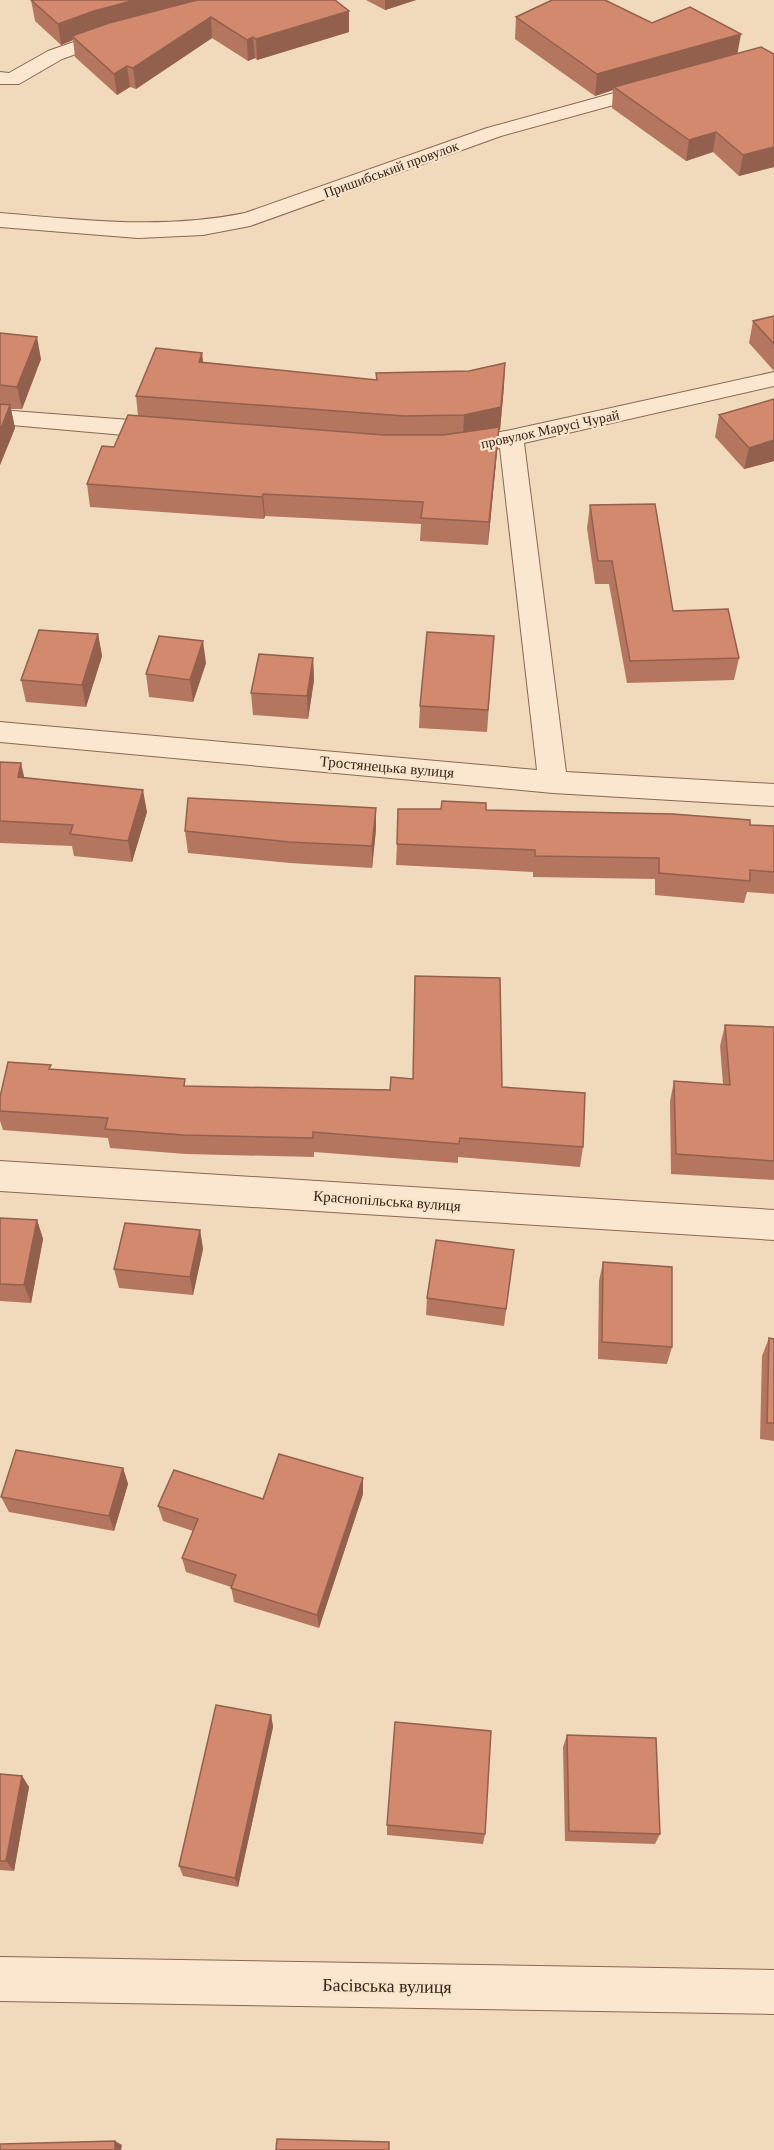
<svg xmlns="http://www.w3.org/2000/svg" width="774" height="2150" viewBox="0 0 774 2150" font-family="Georgia,serif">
	<rect width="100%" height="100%" fill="#f1d9bb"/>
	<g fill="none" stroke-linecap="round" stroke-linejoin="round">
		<defs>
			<g id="minor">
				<polygon points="117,27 124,29 127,33 124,37 62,59 19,84 0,84 0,72 9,73 48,51"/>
				<path d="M654,82L661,84L664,88L661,92L501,136L250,226L203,235L138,238L0,227V213C85,220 160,230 245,213L487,128Z"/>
				<polygon points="774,372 774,386 524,443 566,772 774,784 774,806 553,793 0,742 0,722 537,770 500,448 453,456 444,453 441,448 444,443 453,440 511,430"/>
				<polygon points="0,410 169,423 178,426 181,431 178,436 169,439 0,424"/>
				<polygon points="0,1161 774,1210 774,1240 0,1191"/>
				<polygon points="0,1957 774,1970 774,2014 0,2001"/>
			</g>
		</defs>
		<!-- minor casing -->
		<use href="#minor" stroke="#896854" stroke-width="2"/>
		<!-- minor -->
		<use href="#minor" fill="#fbe7cf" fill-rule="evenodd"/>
	</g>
	<!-- wall -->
	<g fill="#b5765f">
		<polygon points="31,0 335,0 349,32 257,60 255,58 248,61 212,38 136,89 130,87 117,95 75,57 73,40 61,45 35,21"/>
		<polygon points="366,0 416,0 385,10"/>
		<polygon points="516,17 652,23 738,53 774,54 774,167 739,176 713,152 686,161 612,108 613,90 595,96 515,39"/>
		<polygon points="774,316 774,371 749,343 753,321"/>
		<polygon points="0,333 41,359 22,409 11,409 15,428 0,465"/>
		<polygon points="202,353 203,362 376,380 504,386 500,430 499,430 488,545 420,541 421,524 265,516 264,519 90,507 87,484 138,416 136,396"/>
		<polygon points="774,399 774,461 744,469 715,437 719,415"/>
		<polygon points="590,505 673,611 739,658 734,680 627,683 609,584 595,584 587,528"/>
		<polygon points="98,634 102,656 86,707 26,702 21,680"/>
		<polygon points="494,636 487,732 419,728 420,706"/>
		<polygon points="313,658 314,680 308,719 253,715 251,693"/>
		<polygon points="206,663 193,702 149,697 146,674"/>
		<polygon points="0,762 24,778 147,812 132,862 74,856 72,846 0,843"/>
		<polygon points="376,808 376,829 372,868 290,863 188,853 185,831"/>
		<polygon points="486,810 774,826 774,894 747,892 744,903 655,895 655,879 533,877 533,872 396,865 397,844"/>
		<polygon points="725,1025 774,1027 774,1180 671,1174 670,1101 674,1081 723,1084 720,1046"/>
		<polygon points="52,1070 186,1086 390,1090 502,1087 583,1147 580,1167 458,1157 458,1163 314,1152 314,1157 186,1154 110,1148 108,1138 3,1130 0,1121 0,1097"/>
		<polygon points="0,1218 37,1220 43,1239 31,1303 0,1301"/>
		<polygon points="200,1230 203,1249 193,1295 119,1288 114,1269"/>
		<polygon points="514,1250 504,1326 426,1315 427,1298"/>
		<polygon points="603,1262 672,1347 667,1364 598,1359 599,1281"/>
		<polygon points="769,1338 774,1339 774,1441 760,1439 762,1356"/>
		<polygon points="123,1468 128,1484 114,1531 9,1512 1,1497"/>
		<polygon points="363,1478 363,1494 319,1628 234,1602 231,1587 186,1572 182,1558 193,1531 163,1521 158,1506 263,1499"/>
		<polygon points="271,1715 273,1727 238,1887 183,1876 179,1866"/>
		<polygon points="567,1735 660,1834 655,1844 565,1841 563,1747"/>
		<polygon points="0,1774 22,1776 29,1787 14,1871 0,1870"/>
		<polygon points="387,1825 485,1834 483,1844 387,1835"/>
	</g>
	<!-- shaded-wall -->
	<g fill="#93604d">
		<polygon points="135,0 214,0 72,36 73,40 61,45 58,24 94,11"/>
		<polygon points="385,0 416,0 385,10"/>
		<polygon points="349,11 349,32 257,60 256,39"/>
		<polygon points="211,17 212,38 136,89 133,68"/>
		<polygon points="741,34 737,56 614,87 613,90 595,96 597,74"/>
		<polygon points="253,37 255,58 248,61 247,40"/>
		<polygon points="127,66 130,87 117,95 114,74"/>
		<polygon points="716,132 713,152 686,161 689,140"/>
		<polygon points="774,147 774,167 739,176 743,155"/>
		<polygon points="37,337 41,359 22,409 17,387"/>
		<polygon points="202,353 204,375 199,362"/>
		<polygon points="505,363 504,386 500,430 499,430 488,545 489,522 463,438 464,415"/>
		<polygon points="10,405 15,428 0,465 0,431"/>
		<polygon points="774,440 774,461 744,469 749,448"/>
		<polygon points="263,494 265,516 264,519 262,497"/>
		<polygon points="98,634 102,656 86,707 82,685"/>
		<polygon points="203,641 206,663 193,702 190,680"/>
		<polygon points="313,658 314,680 308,719 307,696"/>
		<polygon points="21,763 26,785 18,777"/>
		<polygon points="143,790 147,812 132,862 128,841"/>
		<polygon points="376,808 376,829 372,868 372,846"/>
		<polygon points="37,1220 43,1239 31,1303 24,1285"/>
		<polygon points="200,1230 203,1249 193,1295 190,1277"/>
		<polygon points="123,1468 128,1484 114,1531 109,1516"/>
		<polygon points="363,1478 363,1494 319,1628 317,1615"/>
		<polygon points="271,1715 273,1727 238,1887 235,1878"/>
		<polygon points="22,1776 29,1787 14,1871 6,1861"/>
		<polygon points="115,2141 122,2145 121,2150 115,2150"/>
	</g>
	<!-- building -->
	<g fill="#d2896e" stroke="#93604d" stroke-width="1.5">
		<polygon points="31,0 135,0 94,11 58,24"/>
		<polygon points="197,0 335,0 349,11 256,39 253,37 247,40 211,17 133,68 127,66 114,74 72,36 109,23"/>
		<polygon points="552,0 605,0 652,23 690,7 741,34 597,74 516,17"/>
		<polygon points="761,47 774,54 774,147 743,155 716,132 689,140 614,87"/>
		<polygon points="774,316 774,344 753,321"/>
		<polygon points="0,333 37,337 17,387 0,385"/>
		<polygon points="156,348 202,353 199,362 377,380 376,373 469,371 505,363 501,407 464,415 404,416 136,396"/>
		<polygon points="774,399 774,440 749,448 719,415"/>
		<polygon points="0,404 10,405 0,431"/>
		<polygon points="128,415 384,435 443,435 499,427 489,522 421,518 423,502 263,494 262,497 87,484 102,446 114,447"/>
		<polygon points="655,504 673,611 728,609 739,658 630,661 612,561 598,561 590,505"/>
		<polygon points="39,630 98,634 82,685 21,680"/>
		<polygon points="427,632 494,636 488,710 420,706"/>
		<polygon points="159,636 203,641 190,680 146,674"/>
		<polygon points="259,654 313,658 307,696 251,693"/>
		<polygon points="0,762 21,763 18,777 143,790 128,841 70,834 73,825 0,821"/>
		<polygon points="188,798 376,808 372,846 289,842 185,831"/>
		<polygon points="442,801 486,803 486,810 673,814 750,820 750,825 774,826 774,872 750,870 750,881 659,873 659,858 535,856 535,850 397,844 398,809 441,809"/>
		<polygon points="415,976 500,978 502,1087 585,1093 583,1147 460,1138 459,1144 313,1132 313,1138 183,1135 105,1129 108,1118 0,1111 0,1097 8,1062 51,1065 49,1069 185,1079 184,1086 390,1090 391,1077 413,1079"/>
		<polygon points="725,1025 774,1027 774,1161 676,1154 674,1081 730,1085"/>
		<polygon points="0,1218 37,1220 24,1285 0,1284"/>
		<polygon points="125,1223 200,1230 190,1277 114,1269"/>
		<polygon points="436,1240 514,1250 506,1309 427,1298"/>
		<polygon points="603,1262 672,1267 672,1347 602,1342"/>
		<polygon points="769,1338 774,1339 774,1423 767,1423"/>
		<polygon points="16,1450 123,1468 109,1516 1,1497"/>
		<polygon points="279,1454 363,1478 317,1615 231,1588 236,1575 182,1558 198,1519 158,1506 174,1470 263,1499"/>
		<polygon points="216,1705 271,1715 235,1878 179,1866"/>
		<polygon points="395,1722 491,1731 485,1834 387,1825"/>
		<polygon points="567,1735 656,1738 660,1834 569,1831"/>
		<polygon points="0,1774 22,1776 6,1861 0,1861"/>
		<polygon points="277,2139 389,2142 389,2150 276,2150"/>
		<polygon points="115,2141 115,2150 0,2150 0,2144"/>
	</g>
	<g text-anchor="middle" stroke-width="4.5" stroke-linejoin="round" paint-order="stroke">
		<!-- far-street labels -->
		<g font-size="14" fill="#37241a" stroke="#f8e4cb">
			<text transform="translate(391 169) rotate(-20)" y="5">Пришибський провулок</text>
			<text transform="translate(550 429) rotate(-12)" y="5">провулок Марусі Чурай</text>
		</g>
		<!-- street labels -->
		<g font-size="15" fill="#37241a" stroke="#f8e4cb">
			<text transform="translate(387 767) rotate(5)" y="5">Тростянецька вулиця</text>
			<text transform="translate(387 1201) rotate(4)" y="5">Краснопільська вулиця</text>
		</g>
		<!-- near-street labels -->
		<g font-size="18" fill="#37241a" stroke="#f8e4cb">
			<text transform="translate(387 1986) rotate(1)" y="6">Басівська вулиця</text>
		</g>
	</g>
</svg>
